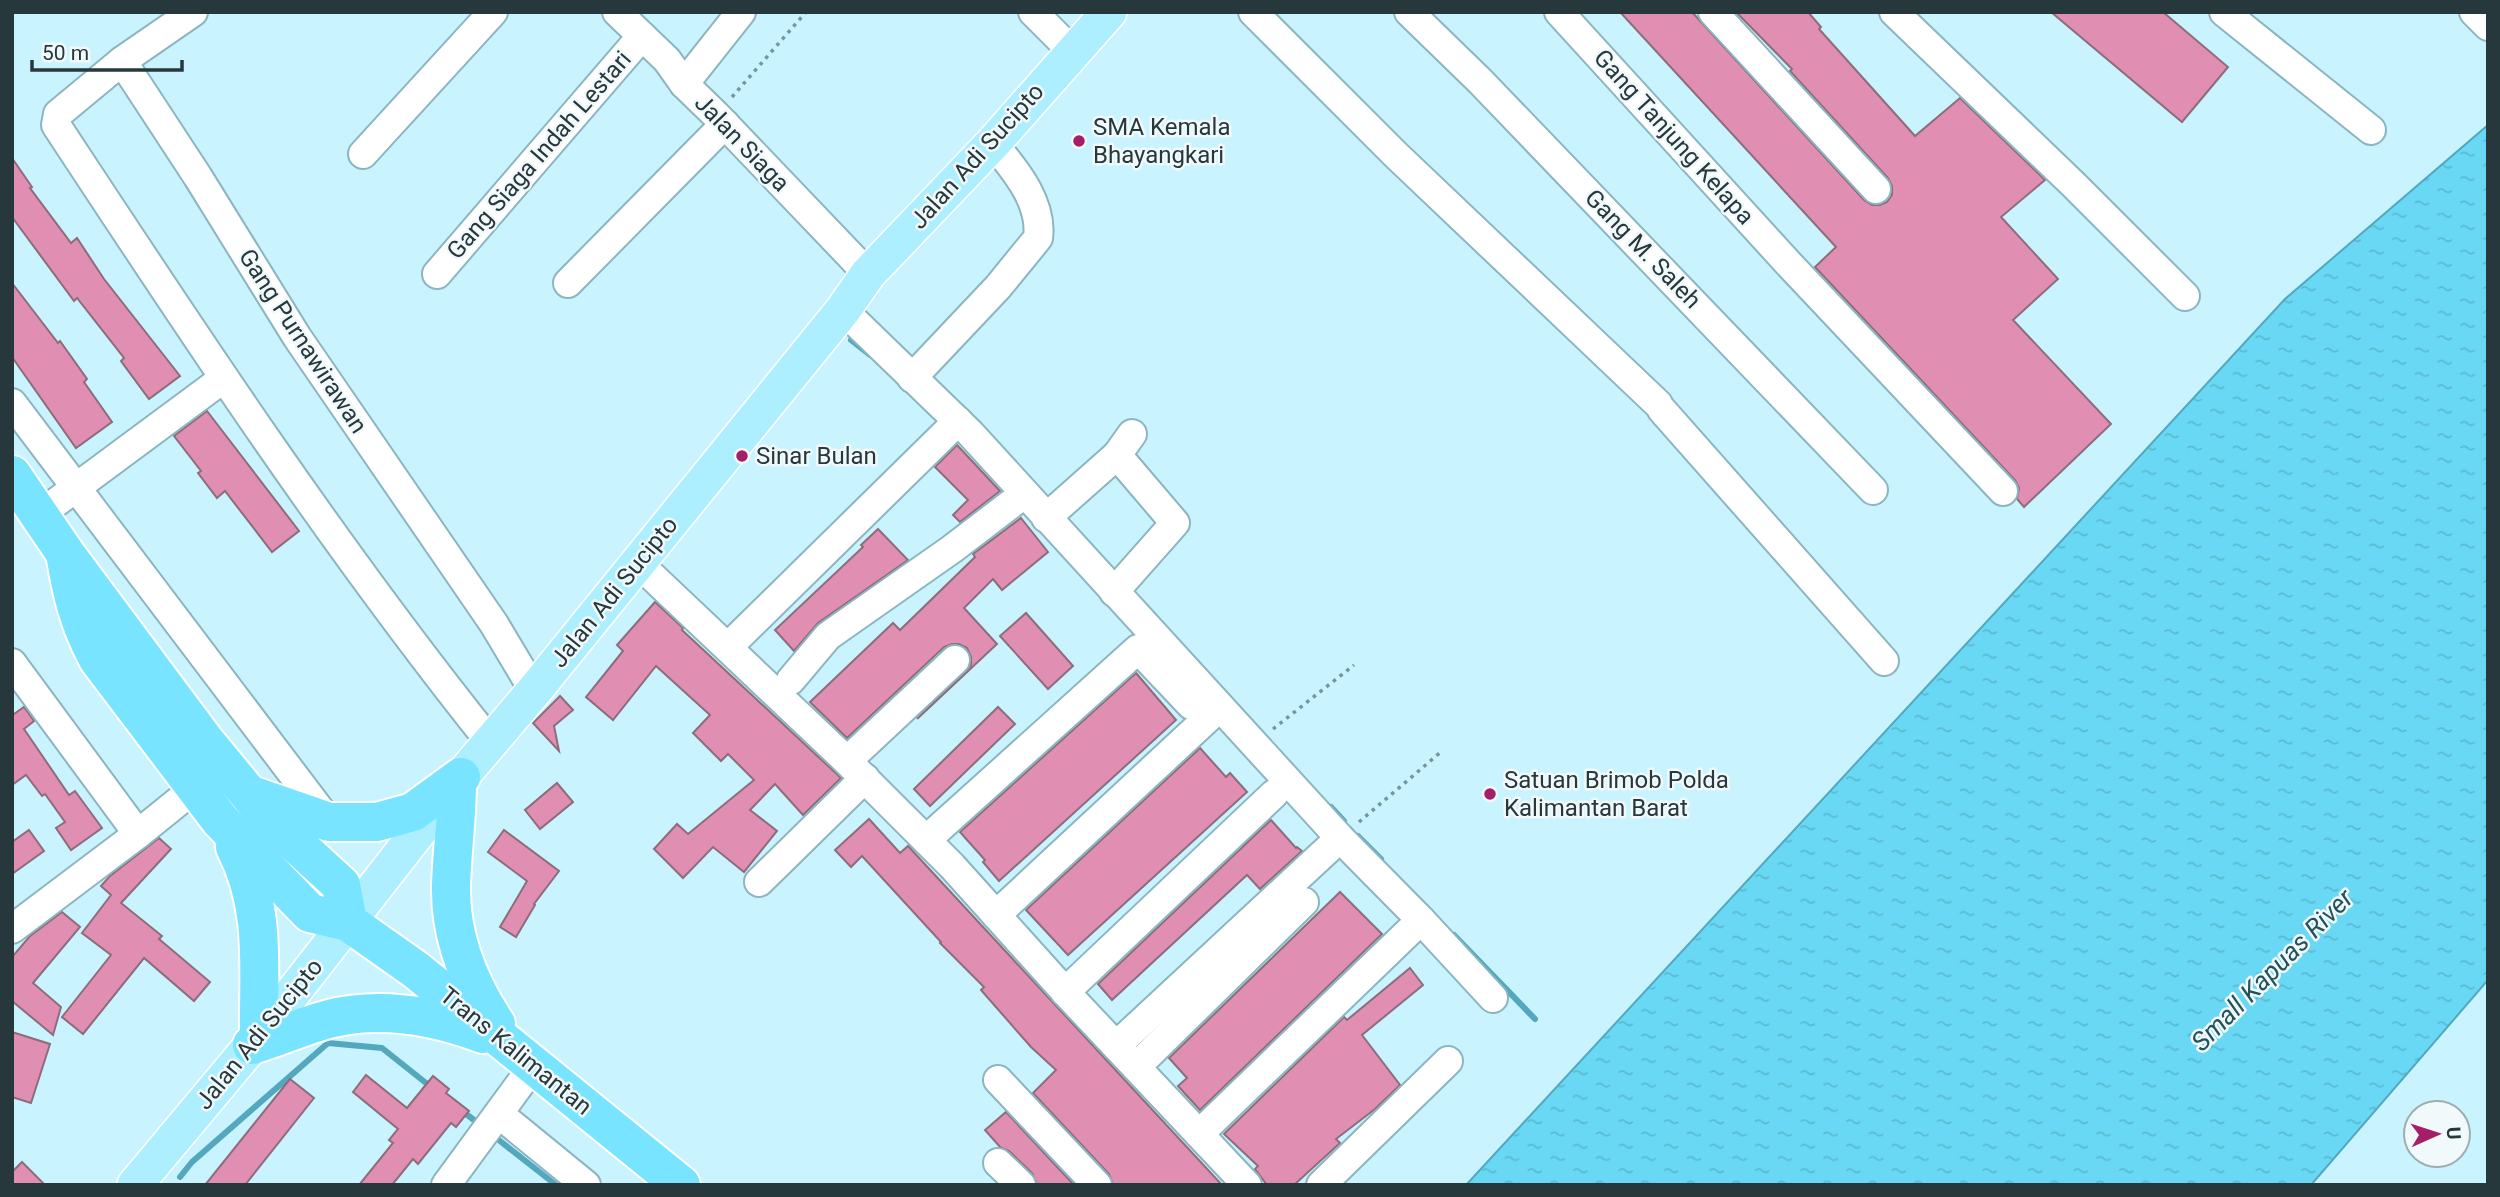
<svg xmlns="http://www.w3.org/2000/svg" width="2500" height="1197" viewBox="0 0 2500 1197" font-family="Roboto,sans-serif">
	<defs>
		<pattern id="water-ripples" width="26" height="14" patternUnits="userSpaceOnUse" patternTransform="scale(1.75)"><rect width="26" height="14" fill="#68d8f4"/><path d="M2 4q2-2 4 0t4 0M15 11q2-2 4 0t4 0" fill="none" stroke="#5abad2"/></pattern>
	</defs>
	<rect width="100%" height="100%" fill="#c9f3fe"/>
	<!-- water -->
	<polygon fill="url(#water-ripples)" stroke="#54a8bd" stroke-width="2" points="2488,125 2488,980 2311,1185 1466,1185 2285,299"/>
	<g fill="none" stroke-linecap="round" stroke-linejoin="round">
		<!-- stream -->
		<g stroke="#54a8bd" stroke-width="6">
			<polyline points="851,340 870,355"/>
			<polyline points="1331,807 1344,821"/>
			<polyline points="1358,836 1381,859"/>
			<polyline points="1454,935 1535,1019"/>
			<polyline points="462,1111 474,1120"/>
			<polyline points="500,1141 556,1185"/>
			<polyline points="180,1177 192,1162 328,1043 382,1048 431,1087"/>
		</g>
	</g>
	<!-- building -->
	<g fill="#e08eb2" stroke="#8e6d7b" stroke-width="2">
		<polygon points="1620,12 1692,12 1864,200 1872,205 1880,205 1887,202 1892,195 1892,186 1888,178 1790,71 1792,69 1736,12 1808,12 1821,27 1819,29 1915,136 1960,98 2045,180 2001,217 2058,279 2013,320 2111,424 2024,507 2017,499 2019,488 2015,480 1815,267 1836,247"/>
		<polygon points="2051,12 2163,12 2228,67 2182,122"/>
		<polygon points="12,158 32,187 30,188 71,243 77,238 104,279 180,376 149,399 121,361 124,358 77,298 74,301 12,217"/>
		<polygon points="12,283 58,343 60,341 87,379 84,382 112,422 76,448 12,357"/>
		<polygon points="207,411 299,531 272,552 225,491 217,498 198,473 201,471 174,436"/>
		<polygon points="957,445 1000,491 960,522 953,515 968,500 935,467"/>
		<polygon points="1021,518 1048,552 1002,590 993,579 964,608 997,644 917,719 971,665 971,657 967,648 959,644 952,644 944,647 847,738 810,702 893,623 900,630 975,557 973,554"/>
		<polygon points="878,529 908,560 818,623 794,651 775,630 863,547 861,545"/>
		<polygon points="655,602 683,628 682,630 841,778 803,815 775,784 750,810 777,831 744,872 713,847 683,878 654,849 677,824 688,834 754,780 728,754 721,761 693,733 710,715 656,666 613,720 586,697 623,651 617,645"/>
		<polygon points="1026,613 1073,666 1048,689 1000,636"/>
		<polygon points="1136,673 1176,720 999,881 983,862 985,860 960,832"/>
		<polygon points="560,696 573,710 554,726 559,751 533,723"/>
		<polygon points="24,707 34,721 24,729 69,795 75,791 102,828 71,850 56,828 65,822 45,794 42,796 26,775 12,785 12,712 14,714"/>
		<polygon points="998,707 1015,724 930,806 914,789"/>
		<polygon points="1200,748 1226,777 1230,773 1247,792 1068,955 1026,910"/>
		<polygon points="557,783 573,802 540,829 525,810"/>
		<polygon points="869,819 900,853 908,846 1222,1185 1113,1185 1109,1174 1033,1093 1056,1070 1031,1047 981,990 984,987 940,943 941,942 862,856 851,867 835,850"/>
		<polygon points="1271,820 1296,848 1297,847 1302,851 1260,889 1247,875 1112,1000 1098,984"/>
		<polygon points="29,830 44,851 12,874 12,842"/>
		<polygon points="504,830 559,871 534,904 535,905 516,937 500,927 527,881 488,852"/>
		<polygon points="159,838 171,849 121,903 162,936 159,939 210,982 194,1001 144,958 83,1034 62,1017 111,955 82,933 111,895 101,886 110,876"/>
		<polygon points="1340,892 1382,934 1200,1110 1178,1086 1187,1078 1169,1058"/>
		<polygon points="62,912 80,927 33,983 61,1007 53,1035 12,1001 12,957 30,936"/>
		<polygon points="1410,968 1423,985 1362,1035 1400,1085 1375,1109 1336,1139 1340,1143 1294,1185 1267,1185 1255,1169 1258,1166 1224,1134 1344,1017 1347,1020"/>
		<polygon points="12,1032 50,1044 31,1103 12,1097"/>
		<polygon points="366,1075 407,1108 433,1076 449,1089 446,1093 469,1111 456,1127 451,1123 418,1164 413,1159 392,1185 359,1185 393,1143 389,1140 398,1129 353,1092"/>
		<polygon points="290,1079 314,1098 245,1185 205,1185"/>
		<polygon points="1006,1112 1074,1185 1037,1185 1032,1173 1009,1151 1000,1147 985,1130"/>
		<polygon points="22,1162 45,1185 12,1185 12,1172"/>
	</g>
	<g fill="none" stroke-linecap="round" stroke-linejoin="round">
		<defs>
			<g id="minor">
				<polyline points="193,12 122,61 198,177 297,337 494,624 534,691"/>
				<polyline points="617,12 667,60 684,84 716,115 868,274"/>
				<polyline points="1033,12 1072,51"/>
				<polyline points="1253,12 1396,155 1658,404"/>
				<polyline points="1409,12 1480,81 1873,490"/>
				<polyline points="1559,12 1788,263 2003,491"/>
				<polyline points="1713,12 1876,189"/>
				<polyline points="1894,12 2074,185 2185,296"/>
				<polyline points="2224,12 2371,130"/>
				<polyline points="2474,12 2488,26"/>
				<path d="M122,61L58,114L56,125C194,335 333,546 491,743"/>
				<polyline points="684,84 741,12"/>
				<polyline points="363,154 493,12"/>
				<polyline points="437,274 642,36"/>
				<polyline points="568,283 725,124"/>
				<polyline points="843,310 970,433 1340,838 1421,920 1493,998"/>
				<path d="M912,378L998,287L1038,238C1043,202 1014,169 993,143"/>
				<polyline points="12,403 329,822"/>
				<polyline points="1662,410 1884,661"/>
				<polyline points="1117,455 1132,434"/>
				<polyline points="39,515 224,378"/>
				<polyline points="1046,518 1117,455 1175,523 1114,592"/>
				<polyline points="638,563 847,761 952,866 1069,996 1247,1185"/>
				<polyline points="728,647 958,421"/>
				<polyline points="12,663 138,834"/>
				<polyline points="791,680 828,636 952,549 1024,494"/>
				<polyline points="847,761 955,660"/>
				<polyline points="926,840 1138,649 1191,705"/>
				<polyline points="759,882 865,778"/>
				<polyline points="996,915 1209,717"/>
				<polyline points="12,929 138,834 195,788"/>
				<polyline points="1065,992 1274,794"/>
				<polyline points="1116,1046 1340,838"/>
				<polyline points="1136,1067 1304,902"/>
				<polyline points="998,1080 1097,1185"/>
				<polyline points="499,1114 586,1185"/>
				<polyline points="1199,1134 1421,920"/>
				<polyline points="998,1163 1021,1185"/>
				<polyline points="446,1185 534,1065"/>
				<polyline points="1321,1185 1448,1061"/>
			</g>
			<polyline id="major" points="135,1185 252,1045 461,777 534,691 843,310 868,274 993,143 1109,12"/>
			<g id="highway">
				<polyline points="12,475 65,553 205,741 270,820 341,885 348,922"/>
				<path d="M65,553C72,594 78,622 98,659L220,820L310,913L348,922L416,970L681,1185"/>
				<path d="M457,782C457,817 452,851 451,886C450,936 469,983 496,1024"/>
				<polyline points="254,796 329,822 377,822 413,812 461,777"/>
				<path d="M235,847C267,909 258,970 259,1037"/>
				<path d="M252,1045C278,1037 303,1026 329,1019C381,1006 435,1016 483,1034"/>
			</g>
		</defs>
		<!-- minor casing -->
		<use href="#minor" stroke="#8cb5c0" stroke-width="32"/>
		<!-- major casing -->
		<use href="#major" stroke="#fff" stroke-width="38"/>
		<!-- highway casing -->
		<use href="#highway" stroke="#fff" stroke-width="42"/>
		<!-- path -->
		<g stroke="#77959d" stroke-width="3.5" stroke-dasharray="3.5 5" stroke-linecap="butt">
			<polyline points="732,97 806,12"/>
			<polyline points="1273,729 1354,665"/>
			<polyline points="1359,822 1442,751"/>
		</g>
		<!-- minor -->
		<use href="#minor" stroke="#fff" stroke-width="28"/>
		<!-- major -->
		<use href="#major" stroke="#aeefff" stroke-width="35"/>
		<!-- highway -->
		<use href="#highway" stroke="#78e4ff" stroke-width="38"/>
	</g>
	<!-- markers -->
	<g fill="#a41e6a" stroke="#f1f9fb" stroke-width="2.5">
		<circle cx="1079" cy="141" r="7"/>
		<circle cx="742" cy="456" r="7"/>
		<circle cx="1490" cy="794" r="7"/>
	</g>
	<g text-anchor="middle" stroke-width="5" stroke-linejoin="round" paint-order="stroke">
		<!-- poi labels -->
		<g font-size="24" fill="#27383d" stroke="#f1f9fb" text-anchor="start">
			<text x="1093" y="135">SMA Kemala<tspan x="1093" dy="28">Bhayangkari</tspan></text>
			<text x="756" y="464">Sinar Bulan</text>
			<text x="1504" y="788">Satuan Brimob Polda<tspan x="1504" dy="28">Kalimantan Barat</tspan></text>
		</g>
		<!-- street labels -->
		<g font-size="24" fill="#27383d" stroke="#f1f9fb">
			<text transform="translate(1674 137) rotate(48)" y="8">Gang Tanjung Kelapa</text>
			<text transform="translate(742 143) rotate(46)" y="8">Jalan Siaga</text>
			<text transform="translate(539 155) rotate(-49)" y="8">Gang Siaga Indah Lestari</text>
			<text transform="translate(977 156) rotate(-48)" y="8">Jalan Adi Sucipto</text>
			<text transform="translate(1643 249) rotate(46)" y="8">Gang M. Saleh</text>
			<text transform="translate(303 341) rotate(57)" y="8">Gang Purnawirawan</text>
			<text transform="translate(614 592) rotate(-51)" y="8">Jalan Adi Sucipto</text>
			<text transform="translate(259 1034) rotate(-51)" y="8">Jalan Adi Sucipto</text>
			<text transform="translate(516 1051) rotate(39)" y="8">Trans Kalimantan</text>
		</g>
		<!-- water labels -->
		<g font-size="26" font-style="italic" fill="#22525e" stroke="#f1f9fb">
			<text transform="translate(2272 970) rotate(-45)" y="9">Small Kapuas River</text>
		</g>
	</g>
	<!-- border -->
	<rect width="2500" height="1197" fill="none" stroke="#27383d" stroke-width="28"/>
	<!-- north arrow -->
	<g transform="translate(2437 1134) rotate(87)"><circle r="33" fill="#f1f9fb" stroke="#a0acaf" stroke-width="2"/>
	<path d="M0-5L12 26L0 18L-12 26Z" fill="#a41e6a"/>
	<text y="-10" font-size="19" font-weight="bold" text-anchor="middle" fill="#27383d">U</text>
	</g>
	<!-- scale -->
	<path d="M32 60v10h150v-10" fill="none" stroke="#27383d" stroke-width="3.5"/>
	<text x="42" y="60" font-size="21" fill="#27383d" stroke="#f1f9fb" stroke-width="5" paint-order="stroke">50 m</text>
</svg>
